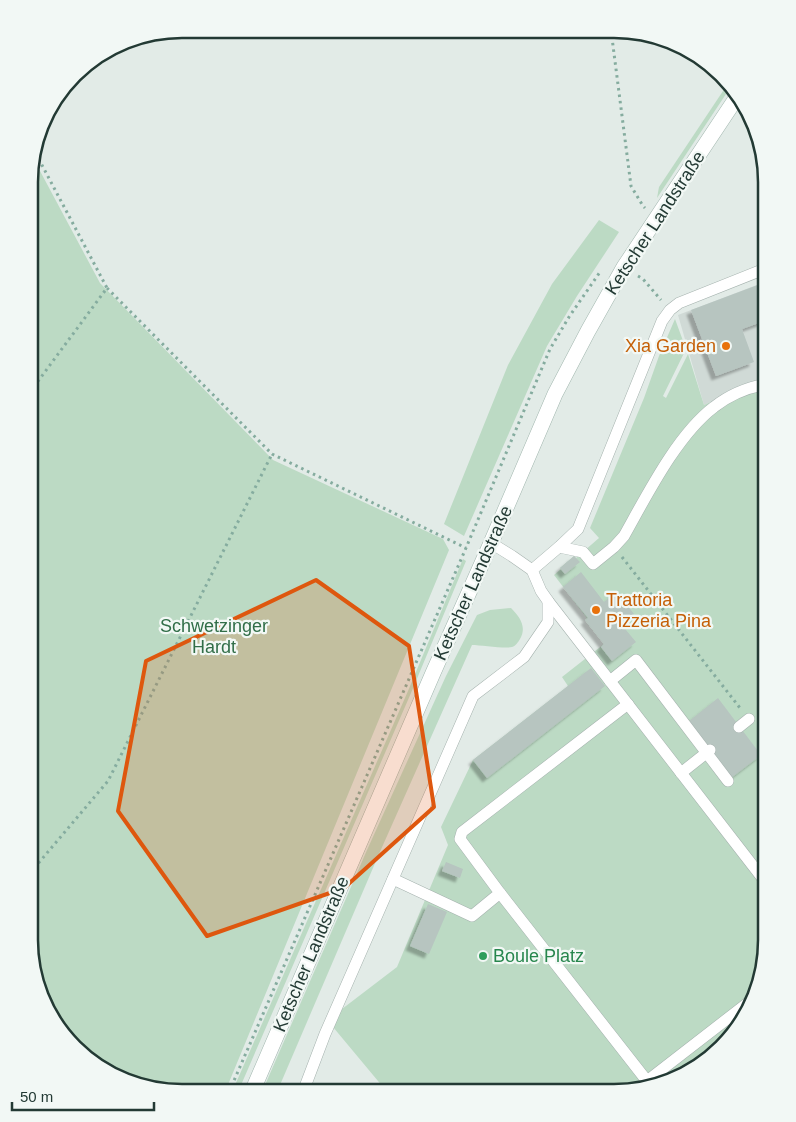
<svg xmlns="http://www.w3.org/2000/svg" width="796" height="1122" viewBox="0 0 796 1122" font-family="Helvetica,sans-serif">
	<defs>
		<filter id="shadow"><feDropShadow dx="-4.5" dy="4.5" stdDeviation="1" flood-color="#0004"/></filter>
	</defs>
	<rect width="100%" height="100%" fill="#e2ebe7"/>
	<!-- built -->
	<polygon fill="#d0dad6" points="767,281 767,366 757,370 761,379 704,405 678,315"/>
	<!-- green -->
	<g fill="#bcdac4">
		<polygon points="727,85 730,88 657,198 659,187"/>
		<polygon points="32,156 100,283 273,460 443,539 449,550 225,1092 162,1092 89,1062 44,1008 29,941 30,161"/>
		<polygon points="599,220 619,232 577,296 547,346 464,536 444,524 508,365 552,284"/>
		<polygon points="675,319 686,349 663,396 666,398 688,354 704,405 760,380 757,369 767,366 767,951 741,1026 682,1078 615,1093 388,1093 333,1027 342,1009 397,967 448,845 441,827 473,760 568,686 562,677 604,644 585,620 587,618 554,575 561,569 560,568 574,556 576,558 599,538 590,528 644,398 659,356"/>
		<polygon points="463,559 466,561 411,693 238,1092 232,1092 408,691"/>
		<path d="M511,608C520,617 527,627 520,639C518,642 516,646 512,647C506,649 480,645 472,645L379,854L277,1092H262L367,850L446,676L477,615L490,610Z"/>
	</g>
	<!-- building -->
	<g fill="#b7c5c0" filter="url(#shadow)">
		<polygon points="763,283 767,296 767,320 742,329 754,362 716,376 691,310"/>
		<polygon points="574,556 580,562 565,574 560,568"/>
		<polygon points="581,572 604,602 617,592 634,614 621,624 636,642 612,661 601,647 604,644 585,620 588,618 563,587"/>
		<polygon points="591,668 605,686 487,778 473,760"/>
		<polygon points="718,698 761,755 731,778 688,722"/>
		<polygon points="446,862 463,869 460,878 442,871"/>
		<polygon points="428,904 447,912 429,954 410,946"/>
	</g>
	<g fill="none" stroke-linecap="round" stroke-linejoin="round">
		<defs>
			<g id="lane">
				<path d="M559,547L583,552L593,564L614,547L624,536C647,495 677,435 714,407C729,395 749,387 767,384"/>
				<polyline points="532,570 559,547 578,529 662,321 670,310 679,303 767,268"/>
				<polyline points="548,601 767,884"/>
				<polyline points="610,681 636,660 728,781"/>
				<polyline points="739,727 749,719"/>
				<polyline points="681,773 710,750"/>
				<polyline points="393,879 472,916 500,893 460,839 462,832 628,704"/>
				<polyline points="500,893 647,1081 749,1002"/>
				<polyline points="303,1092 325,1034 473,696 524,657 548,622 548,601 541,591 532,570 512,556 491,543"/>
			</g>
			<polyline id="secondary" points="252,1092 433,673 491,543 555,394 588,331 624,267 737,97"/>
		</defs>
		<!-- lane casing -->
		<use href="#lane" stroke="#a5b2ae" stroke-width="12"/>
		<!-- secondary casing -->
		<use href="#secondary" stroke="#a1b6ae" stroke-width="16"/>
		<!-- path -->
		<g stroke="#85ac9f" stroke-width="3" stroke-dasharray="2.5 4" stroke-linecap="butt">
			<polyline points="611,30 631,186 643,206 645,208"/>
			<polyline points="638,276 643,279 661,300"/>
			<polyline points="107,288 272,454 466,548"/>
			<polyline points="30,392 107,288 34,150"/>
			<polyline points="622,557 740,708"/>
			<polyline points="758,730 767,742"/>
			<polyline points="29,880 36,866 108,781 272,454"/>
			<polyline points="229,1092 466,548 550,349 569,317 600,272"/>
		</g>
		<!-- lane -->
		<use href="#lane" stroke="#fff" stroke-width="11"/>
		<!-- secondary -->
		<use href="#secondary" stroke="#fff" stroke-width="15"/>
	</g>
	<!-- marked area -->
	<path fill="#de570e" fill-opacity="0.2" stroke="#de570e" stroke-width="4" stroke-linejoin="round" d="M316,580L409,646L434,807L344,888L207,936L118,811L146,661Z"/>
	<!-- markers -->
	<g fill="#e8710a" stroke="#f2f8f5" stroke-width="2">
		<circle cx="726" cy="346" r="5"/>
		<circle cx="596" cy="610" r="5"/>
	</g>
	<circle fill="#2e9e5b" stroke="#f2f8f5" stroke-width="2" cx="483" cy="956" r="5"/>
	<g text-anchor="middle" stroke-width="4.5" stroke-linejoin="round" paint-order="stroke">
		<!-- street labels -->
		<g font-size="18" fill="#233a34" stroke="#f2f8f5">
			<text transform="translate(655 223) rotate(-57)" y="6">Ketscher Landstraße</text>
			<text transform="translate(473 583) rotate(-66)" y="6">Ketscher Landstraße</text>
			<text transform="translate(311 954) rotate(-67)" y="6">Ketscher Landstraße</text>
		</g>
		<!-- food labels -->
		<g font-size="18" fill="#c56008" stroke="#f2f8f5" text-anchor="end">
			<text x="716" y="352">Xia Garden</text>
			<text x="606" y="606" text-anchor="start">Trattoria<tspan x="606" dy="21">Pizzeria Pina</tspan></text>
		</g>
		<!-- park labels -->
		<g font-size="18" fill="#316e48" stroke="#f2f8f5">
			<text x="214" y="632">Schwetzinger<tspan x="214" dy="21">Hardt</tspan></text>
		</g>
		<!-- leisure labels -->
		<g font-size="18" fill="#27864d" stroke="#f2f8f5" text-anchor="start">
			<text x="493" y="962">Boule Platz</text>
		</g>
	</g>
	<!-- crop -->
	<path d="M0 0H796V1122H0ZM182 38H614A144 144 0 0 1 758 182V940A144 144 0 0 1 614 1084H182A144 144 0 0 1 38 940V182A144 144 0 0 1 182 38Z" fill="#f2f8f5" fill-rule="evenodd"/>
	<path fill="none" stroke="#233a34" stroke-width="2.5" d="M182 38H614A144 144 0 0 1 758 182V940A144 144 0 0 1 614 1084H182A144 144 0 0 1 38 940V182A144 144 0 0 1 182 38Z"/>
	<!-- scale -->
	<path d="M12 1102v8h142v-8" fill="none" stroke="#233a34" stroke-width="2.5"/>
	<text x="20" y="1102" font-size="15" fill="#233a34" stroke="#f2f8f5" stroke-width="4" paint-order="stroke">50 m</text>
</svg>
